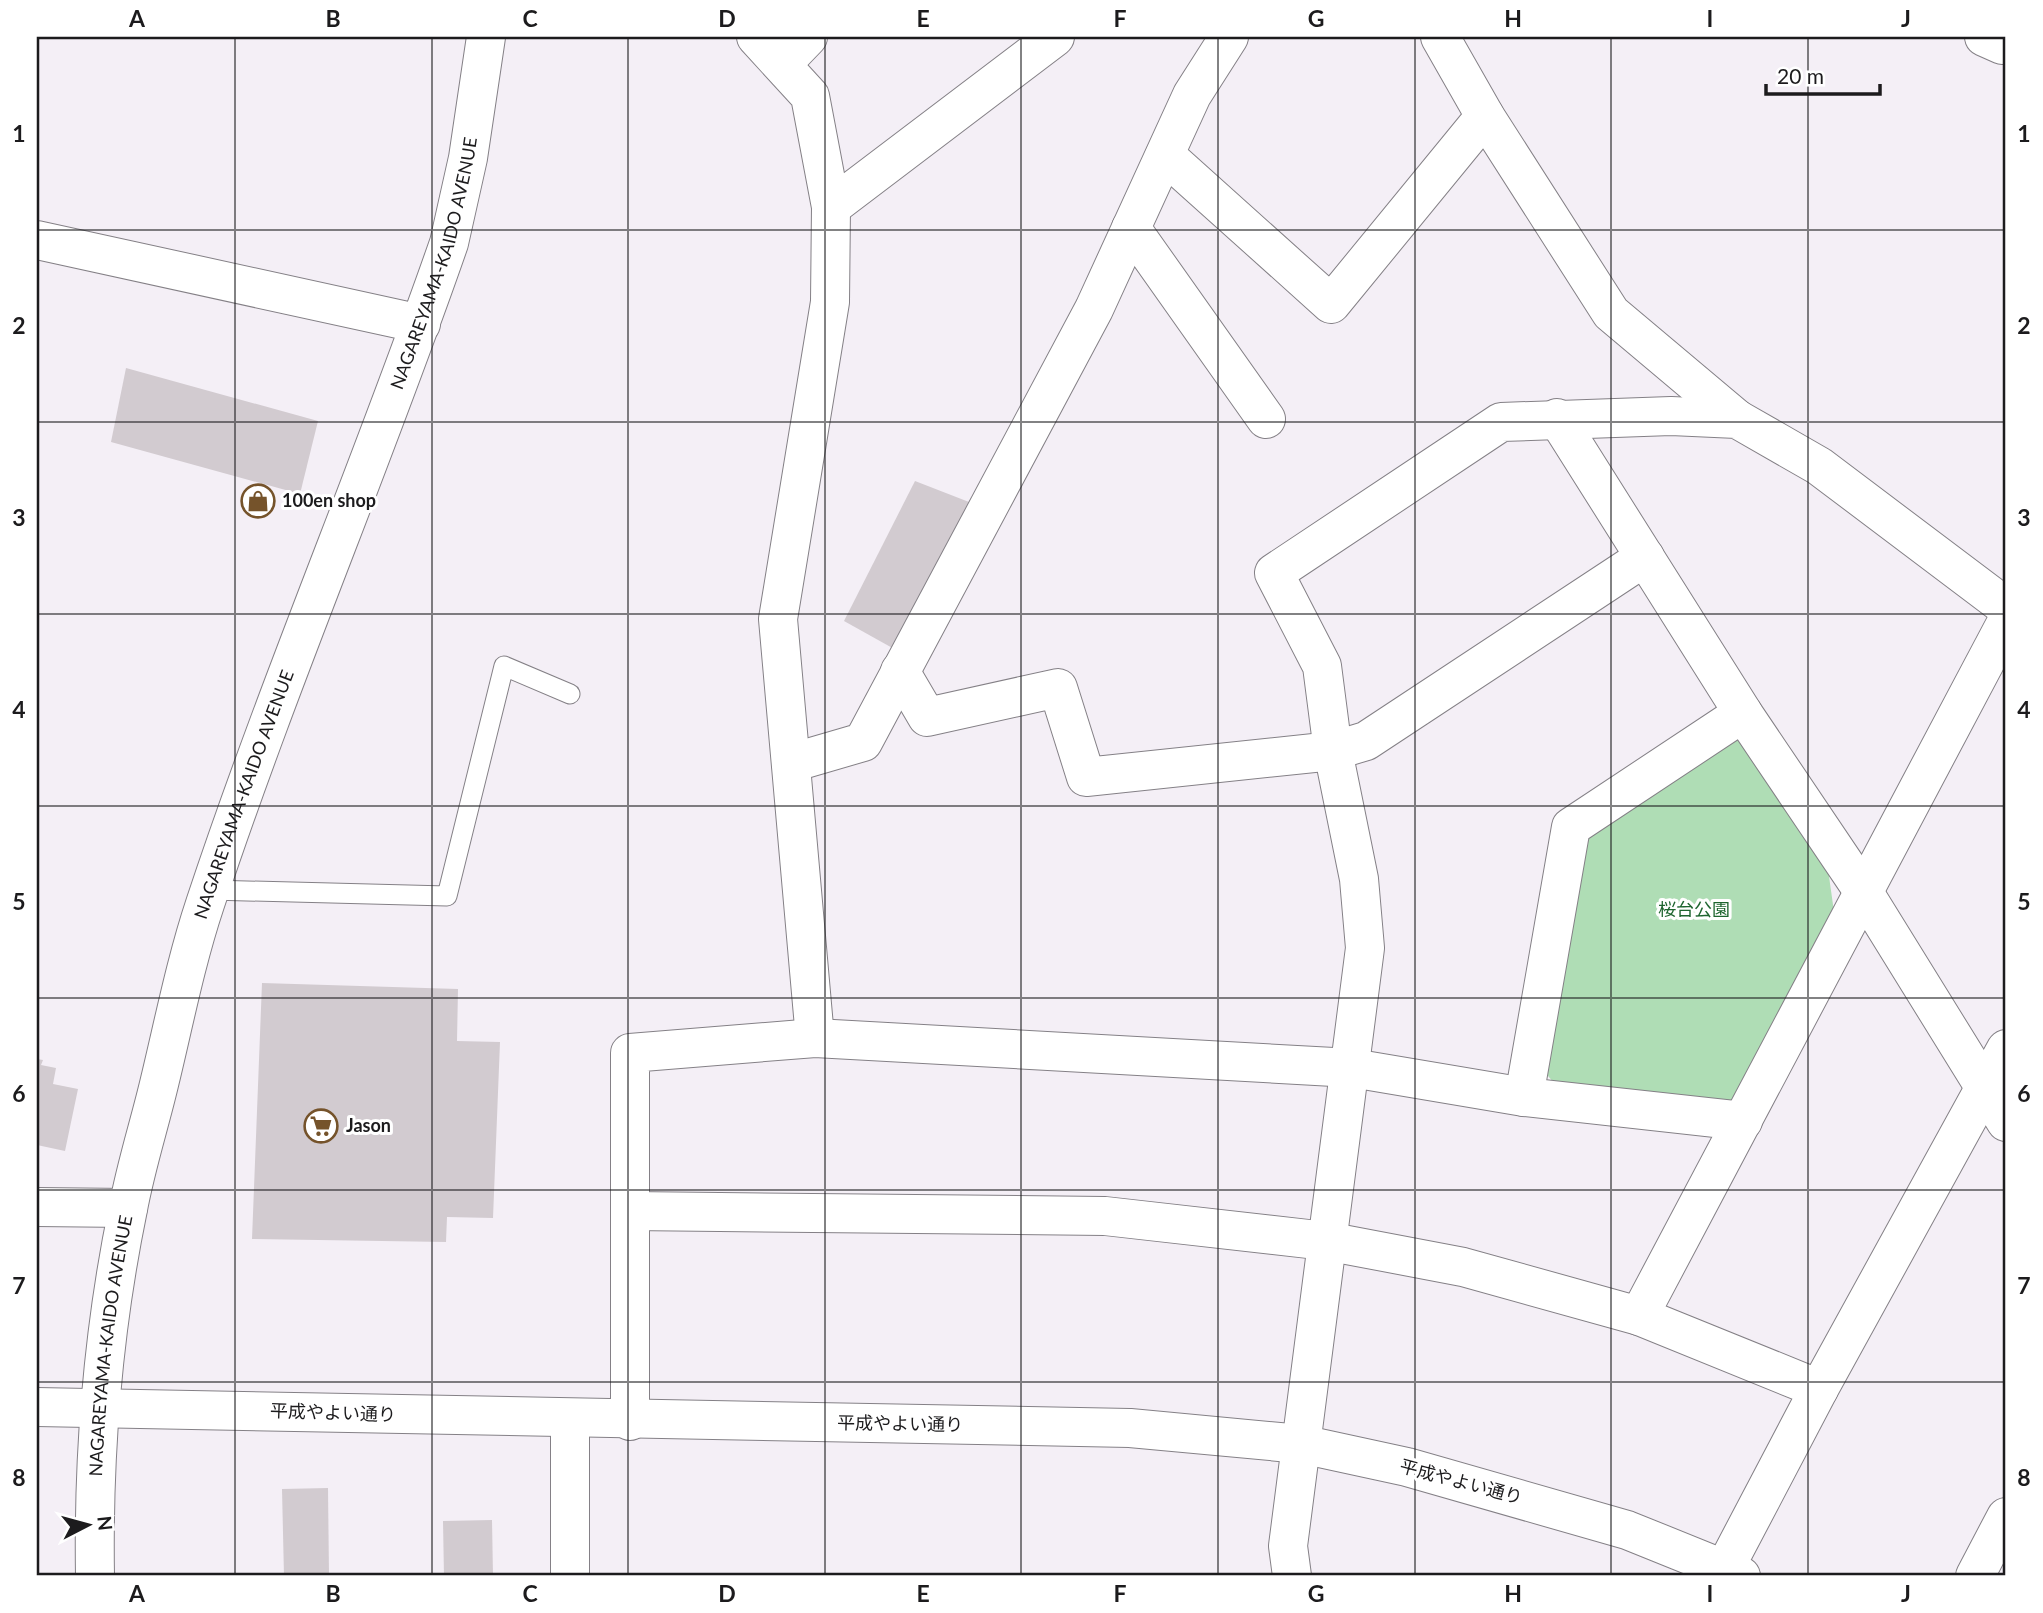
<svg xmlns="http://www.w3.org/2000/svg" width="2043" height="1613" viewBox="0 0 2043 1613" font-family="Lato,'Noto Sans JP',sans-serif">
	<rect width="100%" height="100%" fill="#f4eff6"/>
	<!-- green -->
	<polygon fill="#afddb5" points="1741,729 1828,869 1834,912 1735,1104 1554,1083 1543,1070 1577,835"/>
	<!-- building -->
	<g fill="#d2cbd0">
		<polygon points="126,368 318,421 300,494 111,442"/>
		<polygon points="915,481 969,502 896,650 844,621"/>
		<polygon points="262,983 458,989 457,1041 500,1042 493,1218 447,1217 446,1242 252,1239"/>
		<polygon points="37,1059 43,1060 41,1065 56,1068 53,1084 78,1089 65,1151 37,1145"/>
		<polygon points="328,1488 329,1576 284,1576 282,1489"/>
		<polygon points="492,1520 493,1576 444,1576 443,1521"/>
	</g>
	<g fill="none" stroke-linecap="round" stroke-linejoin="round">
		<defs>
			<polyline id="lane" points="210,890 447,896 504,666 570,694"/>
			<g id="street">
				<polyline points="756,37 810,96 831,207 830,302 778,619 815,1038"/>
				<polyline points="1440,37 1485,116 1611,313 1737,419"/>
				<polyline points="1984,37 2002,45 2006,43"/>
				<polyline points="783,63 808,37"/>
				<polyline points="1165,155 1331,304 1485,116"/>
				<polyline points="831,207 1055,37"/>
				<polyline points="1131,228 1266,419"/>
				<polyline points="37,240 421,324"/>
				<polyline points="1557,418 1743,713 1863,891 2006,1122"/>
				<polyline points="900,671 927,717 1058,688 1086,777 1333,751 1366,741 1645,557"/>
				<polyline points="791,763 863,742 1094,309 1192,95 1229,37"/>
				<polyline points="1524,1097 1571,827 1743,713"/>
				<polyline points="37,1207 128,1208"/>
				<polyline points="630,1211 1105,1216 1326,1241 1463,1267 1639,1316 1819,1389"/>
				<polyline points="1639,1316 2006,623"/>
				<polyline points="630,1421 630,1053 815,1038 1352,1068 1524,1097 1743,1121"/>
				<polyline points="1725,1568 1819,1389 2006,1049"/>
				<polyline points="570,1576 570,1420"/>
				<polyline points="1292,1576 1288,1546 1365,948 1359,879 1333,751 1322,666 1274,573 1501,422 1671,416 1737,419 1819,466 2006,607"/>
				<polyline points="1975,1576 2006,1517"/>
			</g>
			<g id="secondary">
				<polyline points="37,1407 1130,1428 1301,1444 1407,1467 1627,1530 1741,1576"/>
				<path id="s1" d="M95,1576C93,1453 103,1330 128,1209C136,1165 150,1123 160,1080C174,1022 186,961 205,904C279,681 372,465 449,243L468,158L486,37"/>
			</g>
		</defs>
		<!-- lane casing -->
		<use href="#lane" stroke="#848086" stroke-width="21"/>
		<!-- street casing -->
		<use href="#street" stroke="#848086" stroke-width="40"/>
		<!-- secondary casing -->
		<use href="#secondary" stroke="#848086" stroke-width="40"/>
		<!-- lane -->
		<use href="#lane" stroke="#fff" stroke-width="19"/>
		<!-- street -->
		<use href="#street" stroke="#fff" stroke-width="38"/>
		<!-- secondary -->
		<use href="#secondary" stroke="#fff" stroke-width="38"/>
	</g>
	<!-- grid -->
	<path fill="none" stroke="#1c1b1d" stroke-width="2" stroke-opacity="0.55" d="M235,37V1576M432,37V1576M628,37V1576M825,37V1576M1021,37V1576M1218,37V1576M1415,37V1576M1611,37V1576M1808,37V1576M37,230H2006M37,422H2006M37,614H2006M37,806H2006M37,998H2006M37,1190H2006M37,1382H2006"/>
	<!-- icons -->
	<defs>
		<symbol id="shop-ring" viewBox="-11 -11 22 22"><circle r="9.5" fill="#fff" stroke="#75532b" stroke-width="1.5"/><path d="M-5-2.5h2.3a2.7 3.5 0 0 1 5.4 0H5L5.5 6h-11ZM-1.5-2.5h3a1.5 2.3 0 0 0-3 0Z" fill="#75532b"/></symbol>
		<symbol id="supermarket-ring" viewBox="-11 -11 22 22"><circle r="9.5" fill="#fff" stroke="#75532b" stroke-width="1.5"/><path d="M-6-5.5h2.5l.6 2H6L4.5 2H-2.5L-4.4-4H-6ZM-1.5 3.2a1.3 1.3 0 1 0 .1 0ZM3 3.2a1.3 1.3 0 1 0 .1 0Z" fill="#75532b"/></symbol>
	</defs>
	<g fill-rule="evenodd">
		<use href="#shop-ring" x="239" y="482" width="38" height="38"/>
		<use href="#supermarket-ring" x="302" y="1107" width="38" height="38"/>
	</g>
	<g text-anchor="middle" stroke-width="6" stroke-linejoin="round" paint-order="stroke">
		<!-- street labels -->
		<g font-size="18" fill="#1c1b1d" stroke="#fff">
			<text dy="6" stroke="none"><textPath href="#s1" startOffset="1365">NAGAREYAMA-KAIDO AVENUE</textPath></text>
			<text dy="6" stroke="none"><textPath href="#s1" startOffset="800">NAGAREYAMA-KAIDO AVENUE</textPath></text>
			<text dy="6" stroke="none"><textPath href="#s1" startOffset="231">NAGAREYAMA-KAIDO AVENUE</textPath></text>
			<text transform="translate(333 1413) rotate(2)" y="6">平成やよい通り</text>
			<text transform="translate(900 1424) rotate(1)" y="6">平成やよい通り</text>
			<text transform="translate(1461 1482) rotate(15)" y="6">平成やよい通り</text>
		</g>
		<!-- poi labels -->
		<g font-size="18" font-weight="bold" fill="#1c1b1d" stroke="#fff" text-anchor="start">
			<text x="282" y="507">100en shop</text>
			<text x="346" y="1132">Jason</text>
		</g>
		<!-- park labels -->
		<g font-size="18" fill="#1e652f" stroke="#fff">
			<text x="1694" y="916">桜台公園</text>
		</g>
	</g>
	<!-- border -->
	<rect width="2043" height="1613" fill="none" stroke="#ffffff" stroke-width="77"/>
	<!-- north arrow -->
	<g transform="translate(88 1525) rotate(84)" stroke="#ffffff" stroke-width="5" paint-order="stroke">
	<path d="M0-5L12 26L0 18L-12 26Z" fill="#1c1b1d"/>
	<text y="-10" font-size="19" font-weight="bold" text-anchor="middle" fill="#1c1b1d">N</text>
	</g>
	<!-- scale -->
	<path d="M1766 84v10h114v-10" fill="none" stroke="#1c1b1d" stroke-width="3.5"/>
	<text x="1777" y="84" font-size="21" fill="#1c1b1d" stroke="#ffffff" stroke-width="5" paint-order="stroke">20 m</text>
	<rect x="38" y="38" width="1966" height="1536" fill="none" stroke="#1c1b1d" stroke-width="2.5"/>
	<g font-size="23" text-anchor="middle" font-weight="bold" fill="#1c1b1d">
		<text x="137" y="27">A</text>
		<text x="333" y="27">B</text>
		<text x="530" y="27">C</text>
		<text x="727" y="27">D</text>
		<text x="923" y="27">E</text>
		<text x="1120" y="27">F</text>
		<text x="1316" y="27">G</text>
		<text x="1513" y="27">H</text>
		<text x="1710" y="27">I</text>
		<text x="1906" y="27">J</text>
		<text x="19" y="142">1</text>
		<text x="2024" y="142">1</text>
		<text x="19" y="334">2</text>
		<text x="2024" y="334">2</text>
		<text x="19" y="526">3</text>
		<text x="2024" y="526">3</text>
		<text x="19" y="718">4</text>
		<text x="2024" y="718">4</text>
		<text x="19" y="910">5</text>
		<text x="2024" y="910">5</text>
		<text x="19" y="1102">6</text>
		<text x="2024" y="1102">6</text>
		<text x="19" y="1294">7</text>
		<text x="2024" y="1294">7</text>
		<text x="19" y="1486">8</text>
		<text x="2024" y="1486">8</text>
		<text x="137" y="1602">A</text>
		<text x="333" y="1602">B</text>
		<text x="530" y="1602">C</text>
		<text x="727" y="1602">D</text>
		<text x="923" y="1602">E</text>
		<text x="1120" y="1602">F</text>
		<text x="1316" y="1602">G</text>
		<text x="1513" y="1602">H</text>
		<text x="1710" y="1602">I</text>
		<text x="1906" y="1602">J</text>
	</g>
</svg>
